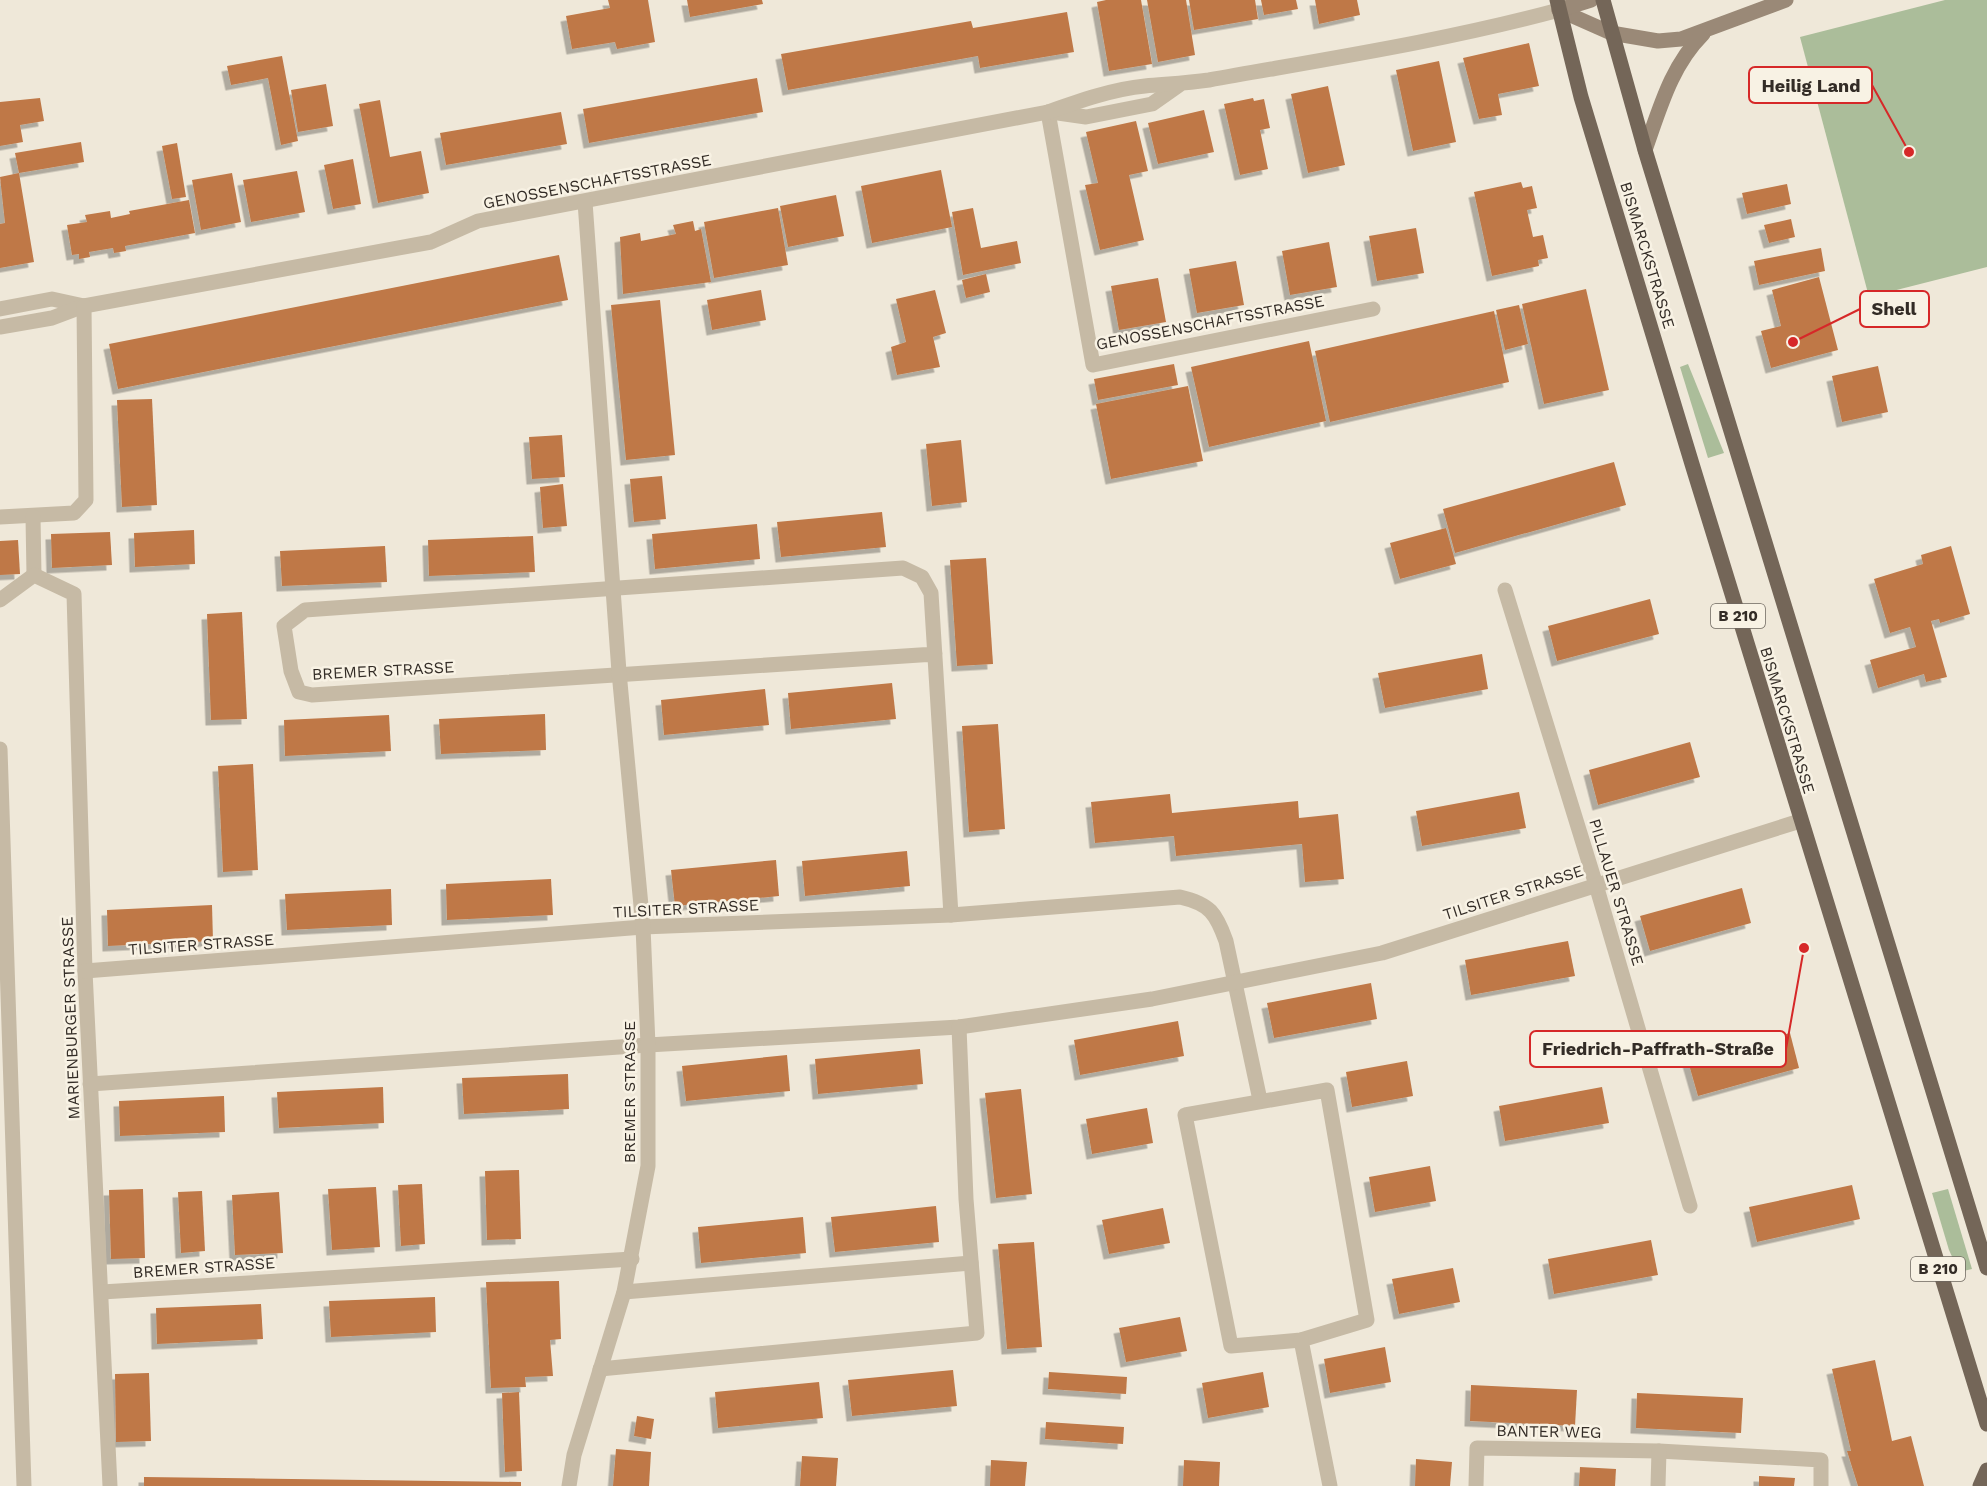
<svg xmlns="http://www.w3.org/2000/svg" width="1987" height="1486" viewBox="0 0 1987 1486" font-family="'Work Sans',sans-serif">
	<defs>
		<filter id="shadow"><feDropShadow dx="-5.5" dy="5.5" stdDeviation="0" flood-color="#0004"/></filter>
	</defs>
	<rect width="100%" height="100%" fill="#efe8d9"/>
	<!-- green -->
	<g fill="#abbd9a">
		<polygon points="1945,0 1987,0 1987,267 1869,297 1800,37"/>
		<polygon points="1688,364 1724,453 1708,458 1680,367"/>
		<polygon points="1948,1189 1972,1269 1959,1272 1949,1250 1932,1193"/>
	</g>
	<!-- building -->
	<g fill="#bf7847" filter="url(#shadow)">
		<polygon points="608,0 648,0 655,42 617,49 615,42 572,49 566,16 610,8"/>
		<polygon points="687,0 762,0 763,4 690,17"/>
		<polygon points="1106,0 1141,0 1152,64 1109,71 1097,2"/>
		<polygon points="1147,0 1186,0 1195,55 1158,62"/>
		<polygon points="1189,0 1255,0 1258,19 1194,30"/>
		<polygon points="1261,0 1296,0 1298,9 1264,15"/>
		<polygon points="1315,0 1357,0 1360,15 1319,24"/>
		<polygon points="1067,12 1074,52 980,68 978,56 788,90 781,54 971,21 973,28"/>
		<polygon points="1529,43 1539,86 1498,94 1502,115 1479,119 1463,58"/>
		<polygon points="282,56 298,141 281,145 268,78 231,85 227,66"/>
		<polygon points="1439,61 1456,142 1413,151 1396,70"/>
		<polygon points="757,78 763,112 589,143 583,109"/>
		<polygon points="326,84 333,126 298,132 291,90"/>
		<polygon points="1328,86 1345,165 1308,173 1291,94"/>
		<polygon points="40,98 44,121 20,125 23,142 0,146 0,102"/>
		<polygon points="1253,98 1254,101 1264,99 1270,128 1260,130 1268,169 1240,175 1224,104"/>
		<polygon points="380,100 390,157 421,151 429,193 378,203 359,104"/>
		<polygon points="1204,110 1214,152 1158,164 1148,123"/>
		<polygon points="561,112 567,144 446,165 440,133"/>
		<polygon points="1136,121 1148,171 1129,175 1144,240 1100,250 1085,185 1098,183 1086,132"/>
		<polygon points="81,142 84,162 19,173 15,153"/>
		<polygon points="177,143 186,197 172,199 162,146"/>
		<polygon points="353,159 361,204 333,209 324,165"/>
		<polygon points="941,170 952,227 872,243 861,186"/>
		<polygon points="297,171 305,212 251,222 243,180"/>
		<polygon points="19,173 34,262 0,268 0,224 5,223 0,177"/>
		<polygon points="232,173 241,222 201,230 192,180"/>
		<polygon points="1521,182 1523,188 1532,186 1537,208 1527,210 1533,237 1543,235 1548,258 1538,260 1539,266 1492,276 1474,192"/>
		<polygon points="1787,184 1791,204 1747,214 1742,193"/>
		<polygon points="836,195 844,236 788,247 780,206"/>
		<polygon points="189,200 195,233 125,246 126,251 114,253 113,248 89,252 90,257 79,259 79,254 72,255 67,225 87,222 85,215 110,211 111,218 130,214 129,211"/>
		<polygon points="778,208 788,265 714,278 704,222"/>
		<polygon points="973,208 981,248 1017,241 1021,263 963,275 952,212"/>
		<polygon points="1791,219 1795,237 1769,243 1764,225"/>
		<polygon points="693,221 695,231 701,229 711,282 623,294 620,237 640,233 641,241 676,234 673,225"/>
		<polygon points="1416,228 1424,273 1377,281 1369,236"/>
		<polygon points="1329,242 1337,287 1290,295 1282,251"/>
		<polygon points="1821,248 1825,271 1759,285 1754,261"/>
		<polygon points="559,255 568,300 118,389 109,344"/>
		<polygon points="1236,261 1244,305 1197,313 1189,269"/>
		<polygon points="986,274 990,292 966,298 962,280"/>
		<polygon points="1819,277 1838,350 1771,368 1761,331 1781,326 1772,290"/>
		<polygon points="1158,278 1166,322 1119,330 1111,286"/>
		<polygon points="1586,289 1609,390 1544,404 1522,304"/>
		<polygon points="761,290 766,320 712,330 707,300"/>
		<polygon points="935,290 946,333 933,337 940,367 897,375 891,347 906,342 896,299"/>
		<polygon points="660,300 675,455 626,460 611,305"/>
		<polygon points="1519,305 1528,344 1505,350 1496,310"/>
		<polygon points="1494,311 1509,382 1330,422 1315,351"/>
		<polygon points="1309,341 1326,421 1209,447 1191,367"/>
		<polygon points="1174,364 1178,385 1098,400 1094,379"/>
		<polygon points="1878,366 1888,412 1842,422 1832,376"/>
		<polygon points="1188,386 1203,461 1111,479 1096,404"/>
		<polygon points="152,399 157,505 122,507 117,400"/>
		<polygon points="562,435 565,477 532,479 529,437"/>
		<polygon points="961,440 967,502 932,506 926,444"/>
		<polygon points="1614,462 1626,505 1455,553 1443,509"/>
		<polygon points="662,476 666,519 634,522 630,479"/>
		<polygon points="563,484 567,526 543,528 540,487"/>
		<polygon points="882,512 886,547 781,557 777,522"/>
		<polygon points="757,524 760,559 655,569 652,534"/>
		<polygon points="1446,528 1456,564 1400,579 1390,543"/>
		<polygon points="194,530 195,564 135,567 134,533"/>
		<polygon points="110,532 112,565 52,568 51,534"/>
		<polygon points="533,536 535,572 429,576 428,540"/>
		<polygon points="18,540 20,574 0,575 0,541"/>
		<polygon points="385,546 387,582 282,586 280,551"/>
		<polygon points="1951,546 1970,614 1940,623 1939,619 1931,621 1947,677 1926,682 1924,674 1878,688 1870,660 1916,647 1910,627 1890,633 1874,579 1923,564 1921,555"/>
		<polygon points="986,558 993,664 957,666 950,560"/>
		<polygon points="1650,599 1659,634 1557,661 1548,626"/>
		<polygon points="242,612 247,719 211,720 207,614"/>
		<polygon points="1482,654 1488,689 1385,708 1378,673"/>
		<polygon points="892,683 896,719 791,729 788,693"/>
		<polygon points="765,689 769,725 664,735 661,700"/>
		<polygon points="545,714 546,750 441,754 439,719"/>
		<polygon points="389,715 391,751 285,756 284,720"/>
		<polygon points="998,724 1005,829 969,832 962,726"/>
		<polygon points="1690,742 1700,777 1598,805 1589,770"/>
		<polygon points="253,764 258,870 223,872 218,766"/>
		<polygon points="1519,792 1526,828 1422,846 1416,811"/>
		<polygon points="1170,794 1172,813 1298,801 1299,818 1338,814 1344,879 1305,882 1302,844 1176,856 1174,836 1095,843 1091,802"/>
		<polygon points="907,851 910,886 805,896 802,861"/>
		<polygon points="776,860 779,896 675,906 671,870"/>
		<polygon points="551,879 553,915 447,920 446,884"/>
		<polygon points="1742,888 1751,923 1650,951 1640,916"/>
		<polygon points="391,889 392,925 287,930 285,894"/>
		<polygon points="212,905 213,941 108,946 107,910"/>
		<polygon points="1568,941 1575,976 1471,995 1465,960"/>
		<polygon points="1371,983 1377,1019 1274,1038 1267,1003"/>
		<polygon points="1178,1021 1184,1056 1080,1075 1074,1040"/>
		<polygon points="1790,1033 1799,1068 1698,1096 1688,1061"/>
		<polygon points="920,1049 923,1084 818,1094 815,1059"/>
		<polygon points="787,1055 790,1091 686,1101 682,1066"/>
		<polygon points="1407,1061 1413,1096 1352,1107 1346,1072"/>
		<polygon points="568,1074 569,1109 464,1114 462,1078"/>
		<polygon points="383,1087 384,1123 279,1128 277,1092"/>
		<polygon points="1602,1087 1609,1123 1505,1141 1499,1106"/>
		<polygon points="1021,1089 1032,1194 996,1198 985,1093"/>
		<polygon points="224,1096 225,1132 120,1136 119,1101"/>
		<polygon points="1147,1108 1153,1143 1092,1154 1086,1119"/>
		<polygon points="1430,1166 1436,1201 1375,1212 1369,1177"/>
		<polygon points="519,1170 521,1239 487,1240 485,1171"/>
		<polygon points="422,1184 425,1244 401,1246 398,1185"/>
		<polygon points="1852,1185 1860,1219 1757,1242 1749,1207"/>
		<polygon points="376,1187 380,1247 332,1250 328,1189"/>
		<polygon points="143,1189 145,1258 111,1259 109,1190"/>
		<polygon points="202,1191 205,1251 181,1253 178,1192"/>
		<polygon points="279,1192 283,1253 235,1255 232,1195"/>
		<polygon points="936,1206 939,1242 835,1252 831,1217"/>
		<polygon points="1163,1208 1170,1243 1109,1254 1102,1220"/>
		<polygon points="803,1217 806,1253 701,1263 698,1227"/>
		<polygon points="1651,1240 1658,1275 1554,1294 1548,1259"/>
		<polygon points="1034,1242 1042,1347 1007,1349 998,1244"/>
		<polygon points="1453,1268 1460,1302 1399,1314 1392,1279"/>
		<polygon points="559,1281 561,1339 550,1340 553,1376 525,1377 526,1387 491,1388 486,1282"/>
		<polygon points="435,1297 436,1332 331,1337 329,1301"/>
		<polygon points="261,1304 263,1339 157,1344 156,1308"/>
		<polygon points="1180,1317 1187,1351 1126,1362 1119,1328"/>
		<polygon points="1385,1347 1391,1382 1330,1393 1324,1359"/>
		<polygon points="1875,1360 1892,1441 1911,1436 1924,1486 1858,1486 1847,1451 1851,1451 1832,1369"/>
		<polygon points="953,1370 957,1406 852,1416 848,1380"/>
		<polygon points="1049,1372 1127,1377 1126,1394 1048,1389"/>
		<polygon points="1263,1372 1269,1407 1208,1418 1202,1383"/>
		<polygon points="149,1373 151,1441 116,1442 115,1374"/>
		<polygon points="819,1382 823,1418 718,1428 715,1392"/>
		<polygon points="1471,1385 1577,1390 1575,1426 1470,1421"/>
		<polygon points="519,1392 522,1471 505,1472 502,1393"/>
		<polygon points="1637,1393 1743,1398 1741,1433 1636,1428"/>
		<polygon points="637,1416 654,1419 651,1439 634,1436"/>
		<polygon points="1046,1422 1124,1427 1123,1444 1045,1439"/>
		<polygon points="616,1449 651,1452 649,1486 613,1486"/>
		<polygon points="802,1456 838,1458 836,1486 800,1486"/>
		<polygon points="1416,1459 1452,1462 1450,1486 1415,1486"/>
		<polygon points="991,1460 1027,1462 1025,1486 990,1486"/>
		<polygon points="1184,1460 1220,1462 1219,1486 1183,1486"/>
		<polygon points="1580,1467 1616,1469 1615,1486 1579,1486"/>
		<polygon points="1759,1476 1795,1478 1794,1486 1759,1486"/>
		<polygon points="144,1477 521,1482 521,1486 144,1486"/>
	</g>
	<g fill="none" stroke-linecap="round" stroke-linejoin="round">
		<!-- street -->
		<g stroke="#c6baa5" stroke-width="15">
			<polyline points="1048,112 1093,365 1373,309"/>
			<polyline points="1051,112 1086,117 1152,104 1179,85"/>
			<polyline points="0,309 52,299 84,306"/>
			<path d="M0,327L52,318L84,306L431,242L478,221L1048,112C1079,101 1113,89 1145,86C1167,84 1188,83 1209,80C1326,59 1444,41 1559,10"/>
			<polyline points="0,517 74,513 86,500 84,306"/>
			<polyline points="33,517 34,575"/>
			<polyline points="1505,590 1596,885 1690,1206"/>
			<polyline points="0,600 34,575 74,594 85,971 110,1486"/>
			<polyline points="935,654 312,695 299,692 291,671 284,626 305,610 903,568 922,577 931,593 951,915"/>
			<polyline points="0,749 24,1486"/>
			<path d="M85,971L643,927L951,915L1180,897C1210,904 1216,913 1226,941L1260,1100"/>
			<polyline points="90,1084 648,1045 959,1027 1152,999 1382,953 1800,821"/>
			<polygon points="1327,1090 1367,1320 1301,1340 1231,1346 1185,1115"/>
			<polyline points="102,1292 632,1259"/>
			<polyline points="624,1292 971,1263"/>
			<polyline points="1301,1340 1330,1486"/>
			<polyline points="600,1369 977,1333 966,1199 959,1027"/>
			<polyline points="569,1486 574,1455 624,1292 648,1166 648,1045 643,927 619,672 585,202"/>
			<polyline points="1476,1486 1477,1448 1659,1451 1821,1460 1821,1486"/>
			<polyline points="1658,1486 1659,1451"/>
		</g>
		<!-- secondary -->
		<g stroke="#9a8977" stroke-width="15">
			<polyline points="1559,10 1611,33 1658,41 1681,39 1786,0"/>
			<polyline points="1559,10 1591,0"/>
			<path d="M1645,150C1660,108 1671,66 1703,34"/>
		</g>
		<!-- primary -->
		<g stroke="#746658" stroke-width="15">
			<polyline points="1557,0 1581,97 1692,464 1987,1424"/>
			<polyline points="1603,0 1645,150 1987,1268"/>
			<polyline points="1980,1486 1987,1470"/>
		</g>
	</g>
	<g text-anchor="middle" stroke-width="5" stroke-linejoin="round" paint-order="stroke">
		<!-- shield labels -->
		<g fill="#f8f2e4" stroke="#6e675f" stroke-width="1.5">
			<rect x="1711" y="604" width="54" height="24" rx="4.5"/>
			<rect x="1911" y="1257" width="54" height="24" rx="4.5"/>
		</g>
		<g font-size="15" font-weight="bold" fill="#332c26">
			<text x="1738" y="621">B 210</text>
			<text x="1938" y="1274">B 210</text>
		</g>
		<!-- street labels -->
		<g font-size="16" fill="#332c26" stroke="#f8f2e4">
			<text transform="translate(597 181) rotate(-11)" y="6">GENOSSENSCHAFTSSTRASSE</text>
			<text transform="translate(1648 255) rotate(73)" y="6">BISMARCKSTRASSE</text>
			<text transform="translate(1210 322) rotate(-11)" y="6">GENOSSENSCHAFTSSTRASSE</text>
			<text transform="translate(383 670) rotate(-3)" y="6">BREMER STRASSE</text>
			<text transform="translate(1788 720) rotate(73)" y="6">BISMARCKSTRASSE</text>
			<text transform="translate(1513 892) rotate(-18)" y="6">TILSITER STRASSE</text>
			<text transform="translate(1617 892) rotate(73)" y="6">PILLAUER STRASSE</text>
			<text transform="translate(686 908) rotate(-3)" y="6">TILSITER STRASSE</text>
			<text transform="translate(201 944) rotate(-4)" y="6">TILSITER STRASSE</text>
			<text transform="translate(70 1018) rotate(-92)" y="6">MARIENBURGER STRASSE</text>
			<text transform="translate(629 1092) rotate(-90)" y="6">BREMER STRASSE</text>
			<text transform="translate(204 1267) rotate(-4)" y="6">BREMER STRASSE</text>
			<text transform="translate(1549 1431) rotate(1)" y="6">BANTER WEG</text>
		</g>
	</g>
	<!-- callouts -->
	<path fill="none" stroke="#d62828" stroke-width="2" d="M1909 152L1872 85M1793 342L1860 309M1804 948L1786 1049"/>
	<g fill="#d62828" stroke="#f8f2e4" stroke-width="2">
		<circle cx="1909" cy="152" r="6"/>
		<circle cx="1793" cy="342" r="6"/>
		<circle cx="1804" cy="948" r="6"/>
	</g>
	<g fill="#f8f2e4" stroke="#d62828" stroke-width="2">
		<rect x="1749" y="67" width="123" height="36" rx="6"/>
		<rect x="1860" y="291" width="69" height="36" rx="6"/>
		<rect x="1530" y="1031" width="256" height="36" rx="6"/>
	</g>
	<g font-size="18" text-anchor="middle" font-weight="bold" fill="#332c26">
		<text x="1811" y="92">Heilig Land</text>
		<text x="1894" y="315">Shell</text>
		<text x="1658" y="1055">Friedrich-Paffrath-Straße</text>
	</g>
</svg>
